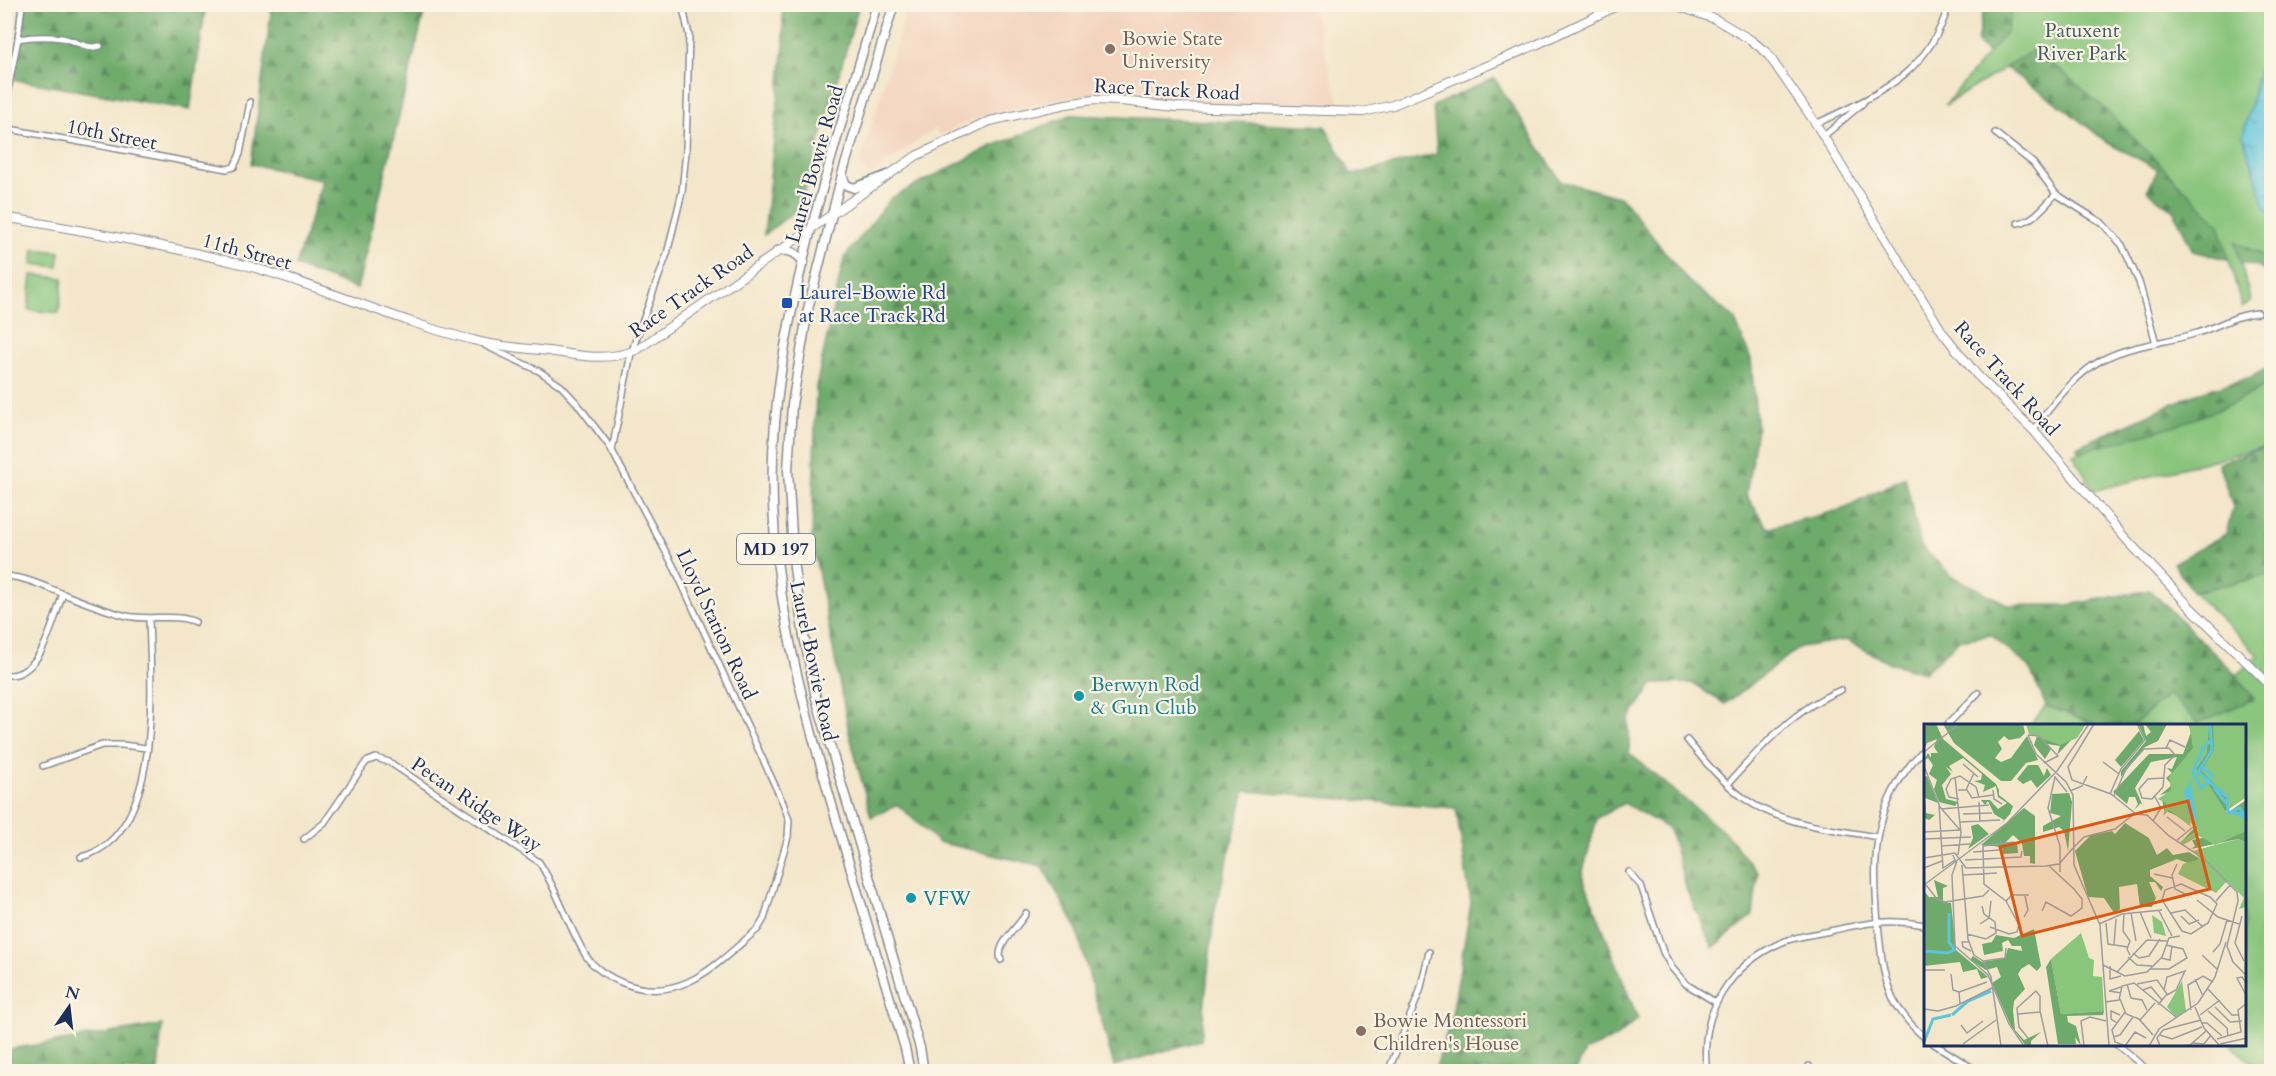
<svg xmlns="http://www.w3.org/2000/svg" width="2276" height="1076" viewBox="0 0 2276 1076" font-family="Cardo,serif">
	<defs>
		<pattern id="forest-firs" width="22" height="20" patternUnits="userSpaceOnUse" patternTransform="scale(1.5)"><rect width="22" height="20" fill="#6eaa6b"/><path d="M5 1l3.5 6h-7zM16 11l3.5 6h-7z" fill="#5a8b5b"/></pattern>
		<pattern id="water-ripples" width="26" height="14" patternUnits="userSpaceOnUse" patternTransform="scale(1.5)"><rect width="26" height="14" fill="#5dc4da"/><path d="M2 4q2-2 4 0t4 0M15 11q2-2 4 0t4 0" fill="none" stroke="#4ca0b4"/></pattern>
	</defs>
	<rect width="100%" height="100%" fill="#fcf5e5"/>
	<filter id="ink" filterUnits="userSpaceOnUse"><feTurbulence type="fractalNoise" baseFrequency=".0167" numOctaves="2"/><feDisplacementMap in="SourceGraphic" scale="12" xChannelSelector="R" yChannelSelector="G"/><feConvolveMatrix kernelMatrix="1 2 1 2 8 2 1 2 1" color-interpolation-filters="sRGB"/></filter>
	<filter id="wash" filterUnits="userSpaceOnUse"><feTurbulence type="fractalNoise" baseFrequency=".008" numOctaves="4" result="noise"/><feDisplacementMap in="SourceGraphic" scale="24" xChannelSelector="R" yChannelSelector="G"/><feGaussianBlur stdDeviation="1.35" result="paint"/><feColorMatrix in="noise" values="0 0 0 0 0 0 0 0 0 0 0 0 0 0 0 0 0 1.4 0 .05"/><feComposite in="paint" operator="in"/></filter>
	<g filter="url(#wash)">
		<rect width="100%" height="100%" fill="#f3e6ca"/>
		<!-- built -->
		<polygon fill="#f3d4bf" points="908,5 1312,5 1340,106 1182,105 1108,94 1072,96 972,120 940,135 935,129 870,175 859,166"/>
		<!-- forest -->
		<g fill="url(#forest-firs)" stroke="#446c64" stroke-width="1.5">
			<polygon points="26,5 206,5 190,110 15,80"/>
			<polygon points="266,5 426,5 357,289 295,266 323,180 251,164 271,12"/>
			<polygon points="782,5 859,5 801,206 764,235 784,44"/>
			<polygon points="1984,5 2119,5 2271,227 2271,276 2257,266 2193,251 2174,211 2147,191 2158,169 2108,143 2065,109 1997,62 1977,43"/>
			<polygon points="1494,78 1561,181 1622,198 1688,281 1734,318 1751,359 1757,429 1746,495 1768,528 1840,510 1905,477 1921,546 1952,576 2009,605 2068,605 2150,590 2236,675 2254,699 2198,724 2169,694 2133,725 2097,725 2046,706 2029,667 1991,635 1959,640 1924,673 1890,663 1846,640 1800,647 1725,704 1692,683 1653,684 1629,719 1629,753 1725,833 1758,873 1753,915 1713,948 1687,891 1669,829 1624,803 1597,818 1582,875 1638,1019 1615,1038 1585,1051 1576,1071 1435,1071 1452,1015 1471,904 1456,808 1245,791 1214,914 1201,1040 1114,1066 1076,927 1042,866 938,842 898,805 871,817 849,732 812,540 816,387 844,258 891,198 990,147 1071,115 1325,126 1352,175 1437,154 1433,106"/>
			<polygon points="2271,366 2271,399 2080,455 2077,447 2194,394 2251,377"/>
			<polygon points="2271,445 2271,575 2193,592 2173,563 2226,534 2233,507 2218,463"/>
			<polygon points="162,1025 158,1071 5,1071 5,1050"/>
		</g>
		<!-- park -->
		<g fill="#89c57b" stroke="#527a6c" stroke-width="1.5">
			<polygon points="2013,5 2271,5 2271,259 2235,242 2251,302 2242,307 2219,224 2101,105 2035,49 1945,105 2007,31"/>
			<polygon points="34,249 60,252 58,267 32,264"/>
			<polygon points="32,275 63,278 59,313 28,310"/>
			<path d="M2271,382V445L2094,491L2073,454C2143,434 2209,422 2271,382Z"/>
			<polygon points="2271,575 2271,1071 2263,1071 2231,1045 2244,1044 2244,725 2133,725 2169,694 2198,723 2254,699 2236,675 2259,655 2193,592"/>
			<polygon points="2046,706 2097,725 2030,725"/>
		</g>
		<!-- water -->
		<polygon fill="url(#water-ripples)" stroke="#3c7a9c" stroke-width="1.5" points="2271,22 2271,215 2265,207 2243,135"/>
	</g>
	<g filter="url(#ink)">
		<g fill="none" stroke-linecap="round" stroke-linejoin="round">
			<defs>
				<g id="street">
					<path d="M18,39C33,36 47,36 62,38C74,40 87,50 100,46"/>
					<polyline points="4,110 18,39 22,4"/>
					<path d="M1816,124C1877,94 1928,76 1949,4"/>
					<polyline points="4,128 227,169 234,167 240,154 250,102"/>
					<polyline points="1995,133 2033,163 2056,194 2102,223 2122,245 2139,282 2156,343"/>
					<polyline points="1824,136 1863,103"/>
					<path d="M2018,223C2034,221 2045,205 2056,194"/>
					<path d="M2033,430C2051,407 2068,383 2092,366C2122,345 2163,344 2197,333C2218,327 2236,314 2258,313"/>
					<polyline points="612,450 631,353 667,254 682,192 686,151 689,35 682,4"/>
					<path d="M4,576C27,577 45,587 66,595C86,603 106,611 127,616C150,621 175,613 195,622"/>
					<path d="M7,675C42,677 53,620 63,594"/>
					<polyline points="1947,725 1978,693"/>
					<path d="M1687,740C1705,762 1722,782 1745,799C1782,825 1834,829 1877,837"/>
					<path d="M1925,748C1873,801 1872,853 1878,923C1883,974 1884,1002 1925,1038"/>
					<polyline points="43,766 102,745 122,745 147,748"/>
					<path d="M1728,784C1760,748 1795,708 1841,690"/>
					<path d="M304,839L324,823L366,762L376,758L389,762L539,862C558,891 568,926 586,956C594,968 610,978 623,983C681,1006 717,963 758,929L764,919L788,837L789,820L783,803L675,569L610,447L576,402L561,386L539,371L486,346"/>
					<path d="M81,857C164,836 151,684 149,619"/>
					<polyline points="1629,872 1641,886 1663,952 1672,968 1686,984 1715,1002"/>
					<polyline points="4,929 4,944"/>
					<path d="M1001,960C995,944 1019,927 1026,913"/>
					<polyline points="1934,1044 1979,1072"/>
					<polyline points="2116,1044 2150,1072"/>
					<polyline points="1809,1066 1811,1072"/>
					<polyline points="1388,1072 1420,991 1429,952"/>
					<path d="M1707,1072C1698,1012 1731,963 1785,941C1799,936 1815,934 1830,931C1864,923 1890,918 1925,925"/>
				</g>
				<g id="secondary">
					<polyline points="1672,4 1715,19 1751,40 1767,53 1816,124 1943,333 1977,375 2033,430 2126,539 2191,608 2272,687"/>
					<path d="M4,217C85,231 166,245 245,265C322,286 395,321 473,340C498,347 524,348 549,351C580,356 609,362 638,349L916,156L990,121L1066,104L1093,100L1121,101L1176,107L1363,112L1393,105L1536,45L1621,4"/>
				</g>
				<g id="primary">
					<path d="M877,4C838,140 787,281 775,423C762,569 801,698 841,836C862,907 883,977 905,1048L910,1072"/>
					<polyline points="894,4 842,175 808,309 792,405 788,470 794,568 803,631 816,698 920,1048 924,1072"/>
					<polyline points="842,175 846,185 854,188 888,175"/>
					<path d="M777,251C791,250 795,252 804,262"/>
				</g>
			</defs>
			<!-- street casing -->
			<use href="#street" stroke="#878a94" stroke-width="8"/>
			<!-- secondary casing -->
			<use href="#secondary" stroke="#878a94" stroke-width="10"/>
			<!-- primary casing -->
			<use href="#primary" stroke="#878a94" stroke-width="11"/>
			<!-- street -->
			<use href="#street" stroke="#fff" stroke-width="5"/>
			<!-- secondary -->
			<use href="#secondary" stroke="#fff" stroke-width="8"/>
			<!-- primary -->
			<use href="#primary" stroke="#fff" stroke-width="8"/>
		</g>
	</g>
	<!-- markers -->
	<g fill="#8d6e63" stroke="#fcf5e5" stroke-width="2">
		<circle cx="1110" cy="49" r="6"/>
		<circle cx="1361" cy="1031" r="6"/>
	</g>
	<rect fill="#1a4fb4" stroke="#fcf5e5" stroke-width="2" x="781" y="297" width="12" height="12" rx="3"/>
	<g fill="#0f9aa8" stroke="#fcf5e5" stroke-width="2">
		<circle cx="1079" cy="696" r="6"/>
		<circle cx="911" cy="898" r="6"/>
	</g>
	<g text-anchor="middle" stroke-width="4.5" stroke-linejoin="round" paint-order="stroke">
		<!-- shield labels -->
		<rect fill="#fcf5e5" stroke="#5e6a86" stroke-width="1.5" x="737" y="534" width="78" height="30" rx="4.5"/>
		<g font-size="18" font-weight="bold" fill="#1b2f5e">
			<text x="776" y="555">MD 197</text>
		</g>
		<!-- park labels -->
		<g font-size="20" fill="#3c5c67" stroke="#fcf5e5">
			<text x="2082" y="37">Patuxent<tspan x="2082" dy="23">River Park</tspan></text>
		</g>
		<!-- education labels -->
		<g font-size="20" fill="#785e54" stroke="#fcf5e5" text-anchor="start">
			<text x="1122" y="45">Bowie State<tspan x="1122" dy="23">University</tspan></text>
			<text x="1373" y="1027">Bowie Montessori<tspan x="1373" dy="23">Children's House</tspan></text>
		</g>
		<!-- street labels -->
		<g font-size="20" fill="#1b2f5e" stroke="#fcf5e5">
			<text transform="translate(1167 89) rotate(3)" y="7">Race Track Road</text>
			<text transform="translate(112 134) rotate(11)" y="7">10th Street</text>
			<text transform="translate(814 164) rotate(-74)" y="7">Laurel Bowie Road</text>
			<text transform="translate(247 251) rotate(15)" y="7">11th Street</text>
			<text transform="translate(691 291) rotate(-35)" y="7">Race Track Road</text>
			<text transform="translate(2007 378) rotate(48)" y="7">Race Track Road</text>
			<text transform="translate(717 624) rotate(65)" y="7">Lloyd Station Road</text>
			<text transform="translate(814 661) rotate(78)" y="7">Laurel Bowie Road</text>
			<text transform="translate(477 804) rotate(34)" y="7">Pecan Ridge Way</text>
		</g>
		<!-- transit labels -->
		<g font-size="20" fill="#164399" stroke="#fcf5e5" text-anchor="start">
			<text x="799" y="299">Laurel-Bowie Rd<tspan x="799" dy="23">at Race Track Rd</tspan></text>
		</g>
		<!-- culture labels -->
		<g font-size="20" fill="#0d838f" stroke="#fcf5e5" text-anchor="start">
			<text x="1091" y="691">Berwyn Rod<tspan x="1091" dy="23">&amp; Gun Club</tspan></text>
			<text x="923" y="905">VFW</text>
		</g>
	</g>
	<!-- overview -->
	<g transform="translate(1924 724)">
		<rect width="322" height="322" fill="#f3e6ca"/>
		<path d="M157,209L165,234L170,236L169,252L178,253L180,287L137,290L127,235Z" fill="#89c57b"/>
		<path d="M12,0L19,15L72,60L75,66V71L89,82L86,90L77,100L80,96L70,90L64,77L61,81L57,76H66L74,85L83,79L74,73L72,62L59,68L61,61L50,57L57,56L58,50L39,34L25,42L29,48L22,43L27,50L18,61L22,75L34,78L31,82L15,78L10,65L13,56L5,50L9,41L4,34L0,36L4,29L7,34V29H14L10,23L13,15L3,19L0,27V2ZM19,0H99L101,9L96,14L85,16L80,12L74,18L78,25L71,34L77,38L87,34L103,12L114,36L102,39L87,57H77L30,19ZM214,0H219L222,12L227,8L221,0H243L234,17L221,23L197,53V47L222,17ZM264,0H322V73L257,118L273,101L240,86L238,75L245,68L236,71L248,61L242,54L248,49L243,44L248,45L253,33L227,38L211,64L219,82L217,79L210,86L214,80L211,73H205L203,80L189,68L225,30H259L267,8ZM215,7L220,16L197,43L191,36ZM113,12H151L133,31L136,22L123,20L127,25L121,35L110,21ZM104,41H114L120,52L123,44L127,51L113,64L107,56L99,60L93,55ZM3,52L14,79L1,74L2,89L11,91L5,96L0,94V53ZM145,69L148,78L144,127L140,107L135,103L119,108V102L137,92L126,89L128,70ZM322,76V118L314,115L267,125L271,122L268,116L283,113L291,98ZM100,84L111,92V140L106,139V132H100L98,119L89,111L81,119L93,118L94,129L79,130L78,123L57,121ZM201,99L225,114L233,131L243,124L249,131L265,128L276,135L266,140L253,135L226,146V152L239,163L237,167L231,158H225L232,174L228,183H216L213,160L195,163L196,185L190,189L180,174L164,173L151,127L167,111L188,107L191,110ZM54,100L65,110L44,125L49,114L47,102ZM10,156L24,162L19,164V178L27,179L32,226L64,253L57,255L53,245L39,248L36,238L0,242V167L5,173H14ZM110,205L117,242L113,247L105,240L97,245L94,250L101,265L90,277L89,286L91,306L100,316L117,308L107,317V322H102L87,302L68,259L77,253L73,243L62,246L46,236L49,232L58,238L81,234L84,224L98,227L97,222H88L84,216L78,219L79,227L60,231L58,220L68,218L72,211L90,214ZM127,235L137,290L180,287L179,291L143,292L144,298L152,302L157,322L151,313L152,320H134L122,243Z" fill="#6eaa6b"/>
		<path d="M102,0H162L153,14L136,21L105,10ZM265,0H285V4L283,29L273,44L274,50L280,53L302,88L318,92L322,98V107L291,121L275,112L259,121L256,118L271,109L274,100L270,102L266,98L267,103L245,86L239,92L242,79L234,75L247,66L245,53L269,24ZM289,0H322V73L304,85V73L277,47L290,26ZM314,115L322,118V183L315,185L320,174L303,157L292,169L254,150L259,140L276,135L269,127ZM228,191L238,198L242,212L230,209ZM258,257L262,287L252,293L243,283Z" fill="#89c57b"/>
		<path d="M267,56L272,91L275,98L264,88L260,69Z" fill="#5dc4da"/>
		<path fill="none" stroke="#5dc4da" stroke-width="3" d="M286,0L288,26L274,48L303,73L304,88L316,90L323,97M277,42L288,51L286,56M285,58L277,64L269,49L279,24L288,15M290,64L302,79M305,89L316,84L321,93M25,189V218L30,225M0,227L24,229L32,225M28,291L44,277L67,267M0,318L9,295L27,291"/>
		<path fill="none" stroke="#9d9d9f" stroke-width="1.5" d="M170,0L144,43L148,56L187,70L212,90M104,11L115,12L134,32L120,39M104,11L112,30L142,58L149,71L150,141L176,201L185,322M242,24L246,16L261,23M0,28L35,0M179,38L195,50M39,40L54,53M0,42L16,83L36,106M31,53L37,109L34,131M34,66H43L48,74L69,71M42,66L50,49M69,66L70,75L78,80M146,67L158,62L163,52M186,70L197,45L221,16L213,0M190,72L202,45L220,25L245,24L251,31L241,41L239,63L228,75L218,74L215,65L224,55L239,54M35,75L25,73L22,65L27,55L36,52L52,63L55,73M55,78L56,97M15,81L19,144L31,136L28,129M17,85L65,81M39,90L68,89M243,93L261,107M229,97L237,84L231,73M36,98L76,96M0,108L36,106M0,115L47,113M77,116L79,141M252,117L269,103M17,122L46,120M150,123L160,113L191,105L210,90L223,91L245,112L279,134L313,168L314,177L303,222L309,238L323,252M49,128L75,126M0,134L31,129L42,144L122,142L135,140L149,124M41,136L97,133L98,127M33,137L28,151L31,222L64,251L85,300L100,322M253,140L248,151L251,165L265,172M38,141L44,215L50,231L59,237L67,253L77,322M0,144L18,137M136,148V122L124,84L131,53L143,68M230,150L248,154M39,151L73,149M257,160L286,173L293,180L284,199L267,210L258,207L238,176L241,166ZM0,161L83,99L133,47L165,0M2,161L13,175L21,178L59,172L65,166M273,176L294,193L315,200M82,177L60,160L59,122L90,118M292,177L306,161M118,187L122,178L147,192L158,184V175L150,165L125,142M235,187L248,212M216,188L227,214M200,189L199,207L206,217L203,225L206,231M207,189L212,217M247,189L261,186L279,203M257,192L265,200L275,196M318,192L311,219L320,237M100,193L104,186L101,172M182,199L184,220L204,223M56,200L65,194L67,177M175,200L198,190L238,186M66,203L85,210L93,208L95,201L82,177L88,171H105M43,210L62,215L72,209L71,198L60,190L58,182M45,218H38L39,223L47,227M190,221L192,195M289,228L296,220L303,196M209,229L215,234L225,232L236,215M278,231L294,246M204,233L213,241L228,242M237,234L246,236L248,222M59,237L81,234L82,224M179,241L201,252L223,248L238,233L245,214L256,212M186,242V255L197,252M226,245H245L263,234L259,225L242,221M0,246H21M193,248L223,216L243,217M27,250L29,266L35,268M271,255L279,272M203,260L207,274L218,276L223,286M213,260L233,256L243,270L234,281M323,260L318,253L313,254L323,273M284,265L308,291H315M219,266L227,263L238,276M240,266L243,253L261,247L252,266L243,271M197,269L185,267L197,263M196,275L202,290L215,295L229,311M181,278L195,276L198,262L210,259L252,293M36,280L35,268L63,258M271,283L280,304L296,322M291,283L306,298L318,297M0,285L14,287L32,282L68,264M267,286L264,261L279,252L289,258M284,287L303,304L304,312M201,288L188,306L191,318L201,322M94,290L116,288M276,291L296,276M216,296L231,279M193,299L187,295V287L196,291M277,299H283L298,312M37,301L43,309L59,297M239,306L277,296M236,311L248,315L278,303M189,313L196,311L209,293M104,314L95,303L93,284L112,267L116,272V287L124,322M293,315L317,308L314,286L323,279M268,319L280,320L287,311M39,320L72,296M296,320L323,314M160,322L157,297L166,293L182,297M201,322L211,308L222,314M225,322L235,305L274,279L291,253L302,218M236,322L233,314L239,306M256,322L266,321L282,307"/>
		<path fill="#de5710" fill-opacity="0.15" stroke="#de5710" stroke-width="3" d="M264,77L286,165L98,212L76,123Z"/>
		<rect width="322" height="322" fill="none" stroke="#1b2f5e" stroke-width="3"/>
	</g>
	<!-- margin -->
	<rect width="2276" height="1076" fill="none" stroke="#fcf5e5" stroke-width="24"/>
	<!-- north arrow -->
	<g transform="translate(69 1007) rotate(14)" stroke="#fcf5e5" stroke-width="4.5" paint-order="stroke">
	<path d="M0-4.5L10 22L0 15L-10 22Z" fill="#1b2f5e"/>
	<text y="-9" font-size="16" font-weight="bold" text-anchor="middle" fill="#1b2f5e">N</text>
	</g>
</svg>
